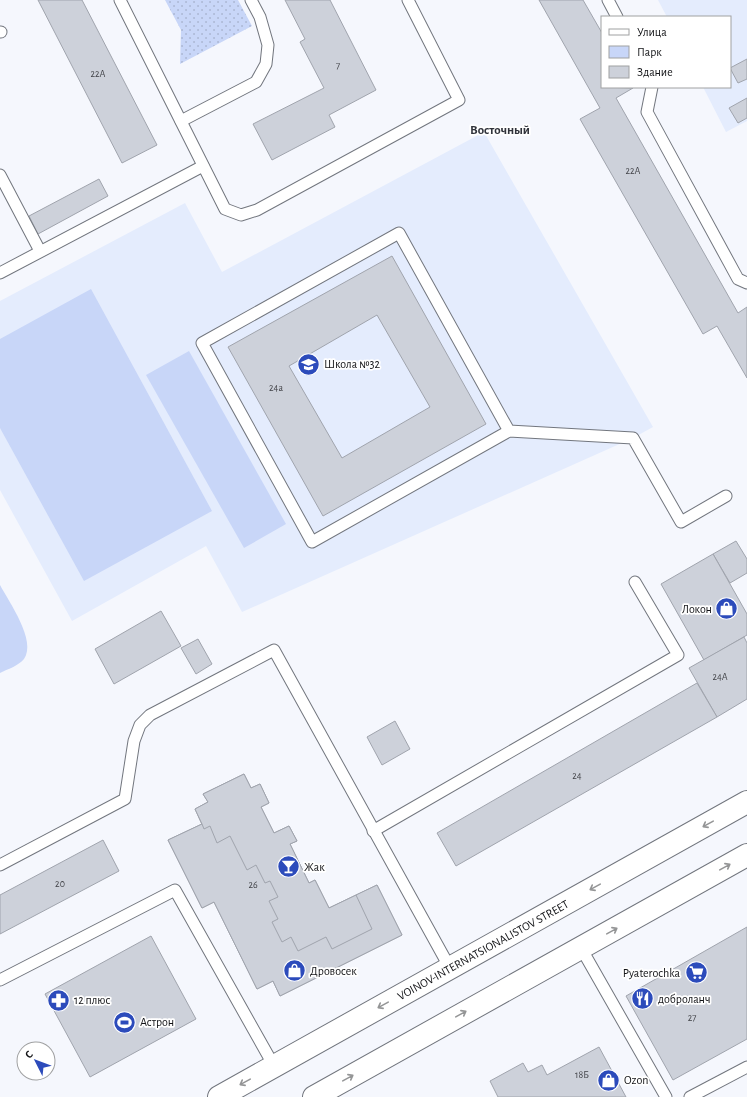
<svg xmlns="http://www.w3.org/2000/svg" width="747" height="1097" viewBox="0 0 747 1097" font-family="'Alegreya Sans',sans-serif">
	<defs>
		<pattern id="green-dots" width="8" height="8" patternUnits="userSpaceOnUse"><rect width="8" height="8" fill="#c8d6f8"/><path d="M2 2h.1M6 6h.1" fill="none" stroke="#abb7d4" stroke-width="1.8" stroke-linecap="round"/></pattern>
	</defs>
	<rect width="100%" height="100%" fill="#f5f7fd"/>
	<!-- built -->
	<g fill="#e4ecfd">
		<polygon points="658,0 747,0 747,121 726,132 703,87 730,87 730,17 667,17"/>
		<polygon points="484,132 653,427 633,438 242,612 206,546 72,621 0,490 0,301 185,203 222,272"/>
	</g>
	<!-- green -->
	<polygon fill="url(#green-dots)" points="165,0 238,0 252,26 180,64 181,30"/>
	<!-- pitch -->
	<g fill="#c8d6f8">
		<polygon points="91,289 212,511 84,581 0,428 0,339"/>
		<polygon points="189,351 286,524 244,548 146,375"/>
		<path d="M0,585C9,602 37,641 24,659C18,666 8,669 0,673Z"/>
	</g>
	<!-- building -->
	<g fill="#cdd1da" stroke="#a0a4ad" fill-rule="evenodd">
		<polygon points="38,0 82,0 157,145 122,163"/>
		<polygon points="285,0 330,0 376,90 329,115 335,127 272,160 253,124 324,88 300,42 305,39"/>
		<polygon points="539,0 583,0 602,33 602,87 633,88 616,98 738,313 747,307 747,378 717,326 703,334 580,119 600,108"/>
		<polygon points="747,59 747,79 738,83 730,68"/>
		<polygon points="747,98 747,118 738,123 729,108"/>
		<polygon points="99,179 108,196 38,234 29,216"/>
		<path d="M392,256L486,424L323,516L228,347ZM377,315L430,407L342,458L289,366Z"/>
		<polygon points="736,541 747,559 747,573 730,583 713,554"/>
		<polygon points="713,554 747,614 747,635 704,660 661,584"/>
		<polygon points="161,611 181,646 114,684 95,649"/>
		<polygon points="744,637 747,643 747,699 717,717 689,668"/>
		<polygon points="198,639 212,664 196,674 181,648"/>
		<polygon points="697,683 717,717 456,866 437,833"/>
		<polygon points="395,721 410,749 382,765 367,737"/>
		<polygon points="244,774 251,788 260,784 269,803 261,807 274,833 289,826 297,841 290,844 309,883 315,880 329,908 356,895 372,929 332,949 326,937 298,951 291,937 282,942 272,922 278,919 269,901 278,897 270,881 265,883 256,865 247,870 230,836 217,843 210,826 204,829 195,809 208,802 203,794"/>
		<polygon points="244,774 251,788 260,784 269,803 261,807 274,833 289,826 297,841 290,844 309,883 315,880 329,908 377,885 402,935 280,996 273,981 257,989 214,902 202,908 168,840 202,824 195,809 208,802 203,794"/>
		<polygon points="202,824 204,829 210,826 217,843 230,836 247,870 256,865 265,883 270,881 278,897 269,901 278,919 272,922 282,942 291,937 298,951 326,937 332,949 372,929 356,895 377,885 402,935 280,996 273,981 257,989 214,902 202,908 168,840"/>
		<polygon points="103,840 119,871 0,934 0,895"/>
		<polygon points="747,927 747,1039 673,1080 626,996"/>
		<polygon points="151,936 196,1019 90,1077 45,994"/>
		<polygon points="599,1047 626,1097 498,1097 490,1081 523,1063 528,1072 542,1065 547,1075"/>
	</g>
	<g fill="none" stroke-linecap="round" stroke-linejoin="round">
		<defs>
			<g id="service">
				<polyline points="120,0 225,209 241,215 257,210 459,100 408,0"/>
				<polyline points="608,0 617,17"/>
				<polyline points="0,32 1,32"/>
				<polyline points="652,87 647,112 738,279 747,283"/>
				<polyline points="181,121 256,82 266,64 268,45 260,17 251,0"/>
				<polyline points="0,175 40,251"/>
				<polyline points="0,273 203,166"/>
				<polyline points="509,431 312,542 202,343 399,233 509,431 633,438 681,522 726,496"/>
				<polyline points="373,831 678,655 635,582"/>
				<polyline points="0,865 125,799 134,741 140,725 150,715 274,650 450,968"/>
				<polyline points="581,948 666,1097"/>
				<polyline points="0,980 175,890 274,1066"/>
				<polyline points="690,1097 747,1067"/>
			</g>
			<g id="primary">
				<polyline points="219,1097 747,802"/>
				<polyline points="314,1097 747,855"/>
			</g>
		</defs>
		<!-- service casing -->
		<use href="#service" stroke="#72767e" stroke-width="13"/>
		<!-- primary casing -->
		<use href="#primary" stroke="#72767e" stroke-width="24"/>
		<!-- service -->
		<use href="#service" stroke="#fff" stroke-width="11"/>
		<!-- primary -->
		<use href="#primary" stroke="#fff" stroke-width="22"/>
	</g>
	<!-- one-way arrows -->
	<defs><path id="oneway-shaft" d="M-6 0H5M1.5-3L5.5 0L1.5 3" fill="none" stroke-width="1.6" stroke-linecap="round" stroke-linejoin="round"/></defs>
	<g stroke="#949596">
		<use href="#oneway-shaft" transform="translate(708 824) rotate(151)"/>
		<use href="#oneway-shaft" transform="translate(725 867) rotate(-29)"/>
		<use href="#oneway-shaft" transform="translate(595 887) rotate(151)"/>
		<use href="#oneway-shaft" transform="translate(612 931) rotate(-29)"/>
		<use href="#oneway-shaft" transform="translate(383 1005) rotate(151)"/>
		<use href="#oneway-shaft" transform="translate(461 1014) rotate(-29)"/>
		<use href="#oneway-shaft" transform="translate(348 1078) rotate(-29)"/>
		<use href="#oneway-shaft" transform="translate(245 1082) rotate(151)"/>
	</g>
	<!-- icons -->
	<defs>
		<symbol id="school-disc" viewBox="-11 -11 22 22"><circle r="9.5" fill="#2c4bbb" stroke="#fff"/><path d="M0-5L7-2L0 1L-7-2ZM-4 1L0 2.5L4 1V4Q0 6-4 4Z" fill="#fff"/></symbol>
		<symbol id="shop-disc" viewBox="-11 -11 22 22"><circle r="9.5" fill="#2c4bbb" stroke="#fff"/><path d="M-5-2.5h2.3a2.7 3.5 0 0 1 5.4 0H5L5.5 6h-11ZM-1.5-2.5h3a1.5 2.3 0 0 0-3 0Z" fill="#fff"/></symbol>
		<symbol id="bar-disc" viewBox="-11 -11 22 22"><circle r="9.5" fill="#2c4bbb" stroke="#fff"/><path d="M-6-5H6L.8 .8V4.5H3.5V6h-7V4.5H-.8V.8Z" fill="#fff"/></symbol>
		<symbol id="supermarket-disc" viewBox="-11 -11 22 22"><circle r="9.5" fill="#2c4bbb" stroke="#fff"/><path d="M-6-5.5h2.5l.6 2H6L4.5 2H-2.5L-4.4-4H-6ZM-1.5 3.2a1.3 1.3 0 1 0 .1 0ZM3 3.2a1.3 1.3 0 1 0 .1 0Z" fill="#fff"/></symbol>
		<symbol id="restaurant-disc" viewBox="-11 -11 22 22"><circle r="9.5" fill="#2c4bbb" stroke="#fff"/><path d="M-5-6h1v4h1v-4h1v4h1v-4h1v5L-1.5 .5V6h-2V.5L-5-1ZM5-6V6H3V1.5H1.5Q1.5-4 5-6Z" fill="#fff"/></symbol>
		<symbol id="pharmacy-disc" viewBox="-11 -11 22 22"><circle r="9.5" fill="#2c4bbb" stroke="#fff"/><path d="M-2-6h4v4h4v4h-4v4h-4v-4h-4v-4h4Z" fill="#fff"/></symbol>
		<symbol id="stadium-disc" viewBox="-11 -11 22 22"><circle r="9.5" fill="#2c4bbb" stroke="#fff"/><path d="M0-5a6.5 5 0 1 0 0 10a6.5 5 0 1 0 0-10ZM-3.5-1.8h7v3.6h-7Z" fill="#fff"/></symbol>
	</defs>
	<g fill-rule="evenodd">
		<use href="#school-disc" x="296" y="352" width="25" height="25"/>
		<use href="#shop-disc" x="714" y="596" width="25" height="25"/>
		<use href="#bar-disc" x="276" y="854" width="25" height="25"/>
		<use href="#shop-disc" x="282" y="958" width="25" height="25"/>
		<use href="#supermarket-disc" x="684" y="960" width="25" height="25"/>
		<use href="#restaurant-disc" x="630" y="986" width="25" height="25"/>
		<use href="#pharmacy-disc" x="46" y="988" width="25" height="25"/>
		<use href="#stadium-disc" x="112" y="1010" width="25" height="25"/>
		<use href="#shop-disc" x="596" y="1068" width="25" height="25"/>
	</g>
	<g text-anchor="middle" stroke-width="3.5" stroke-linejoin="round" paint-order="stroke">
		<!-- number labels -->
		<g font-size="10" fill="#414247">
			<text x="338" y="69">7</text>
			<text x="98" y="77">22А</text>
			<text x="633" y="174">22А</text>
			<text x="276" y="391">24а</text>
			<text x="720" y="680">24А</text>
			<text x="577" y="779">24</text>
			<text x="60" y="887">20</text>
			<text x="253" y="888">26</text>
			<text x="692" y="1021">27</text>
			<text x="582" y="1078">18Б</text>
		</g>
		<!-- poi labels -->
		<g font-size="12" fill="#121316" stroke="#fff" text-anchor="start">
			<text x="324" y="368">Школа №32</text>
			<text x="712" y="613" text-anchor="end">Локон</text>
			<text x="304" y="871">Жак</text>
			<text x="310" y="975">Дровосек</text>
			<text x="680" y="977" text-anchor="end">Pyaterochka</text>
			<text x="658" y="1003">доброланч</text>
			<text x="74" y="1004">12 плюс</text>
			<text x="140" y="1026">Астрон</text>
			<text x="624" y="1084">Ozon</text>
		</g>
		<!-- street labels -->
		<g font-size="12" fill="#121316" stroke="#fff">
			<text transform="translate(483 950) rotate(-29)" y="4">VOINOV-INTERNATSIONALISTOV STREET</text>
		</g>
		<!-- neighbourhood labels -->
		<g font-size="13" font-weight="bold" fill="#30333b" stroke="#fff">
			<text x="500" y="134">Восточный</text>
		</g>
	</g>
	<!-- legend -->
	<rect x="601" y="16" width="130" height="72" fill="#ffffff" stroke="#a0a1a2"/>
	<rect x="609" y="29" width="20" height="6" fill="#ffffff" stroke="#a0a1a2"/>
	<text x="637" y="36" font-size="12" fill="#121316">Улица</text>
	<rect x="609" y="46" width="20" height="12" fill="#c8d6f8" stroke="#a0a1a2"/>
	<text x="637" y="56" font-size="12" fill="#121316">Парк</text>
	<rect x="609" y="66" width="20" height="12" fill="#cdd1da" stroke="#a0a1a2"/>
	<text x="637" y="76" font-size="12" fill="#121316">Здание</text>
	<!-- north arrow -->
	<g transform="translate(36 1061) rotate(312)"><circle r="19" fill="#ffffff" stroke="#a0a1a2"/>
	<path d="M0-3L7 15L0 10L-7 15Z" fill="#2c4bbb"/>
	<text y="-6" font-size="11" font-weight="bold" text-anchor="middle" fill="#121316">С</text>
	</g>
</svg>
